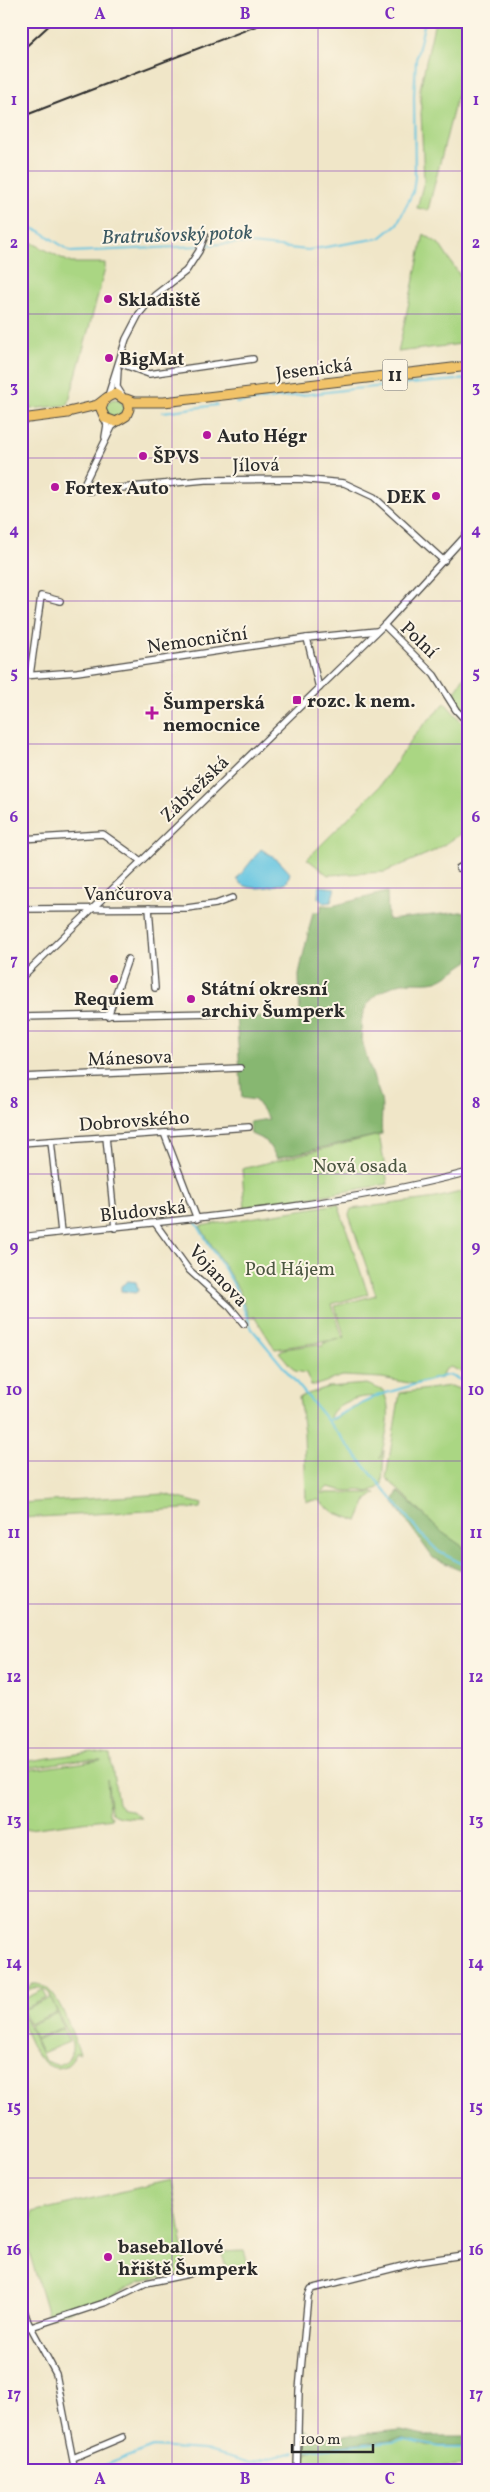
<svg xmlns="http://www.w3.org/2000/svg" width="490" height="2492" viewBox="0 0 490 2492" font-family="Vollkorn,serif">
	<rect width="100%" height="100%" fill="#fcf5e5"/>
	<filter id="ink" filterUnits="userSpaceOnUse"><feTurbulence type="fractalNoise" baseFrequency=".02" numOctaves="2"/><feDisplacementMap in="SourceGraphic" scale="10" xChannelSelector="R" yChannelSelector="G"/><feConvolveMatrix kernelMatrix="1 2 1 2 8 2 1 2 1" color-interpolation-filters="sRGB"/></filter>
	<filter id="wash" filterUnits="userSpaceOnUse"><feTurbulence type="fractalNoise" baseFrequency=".0096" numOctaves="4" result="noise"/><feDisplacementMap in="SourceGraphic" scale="20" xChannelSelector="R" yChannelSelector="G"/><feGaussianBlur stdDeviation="1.12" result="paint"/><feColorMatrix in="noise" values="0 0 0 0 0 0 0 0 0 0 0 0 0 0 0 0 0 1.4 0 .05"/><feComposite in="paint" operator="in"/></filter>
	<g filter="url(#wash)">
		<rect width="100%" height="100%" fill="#f0e6c8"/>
		<!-- green -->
		<g fill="#aad683" stroke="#6a8057" fill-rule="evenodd">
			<polygon points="435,21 467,21 458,61 462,76 428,210 417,208 424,181 420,89"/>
			<polygon points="424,234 439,244 459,274 469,279 469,343 398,352"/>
			<polygon points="21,237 71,263 105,263 105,269 68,405 21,410"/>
			<circle cx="115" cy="408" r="9"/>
			<polygon points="469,668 469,717 456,701 454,694"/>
			<polygon points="445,703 469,730 469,829 434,851 385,872 328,875 307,859 380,786 416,733"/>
			<polygon points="379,1135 388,1184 245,1209 242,1169"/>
			<path d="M469,1190V1375L450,1367L444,1370L441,1378L414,1384L382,1378L343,1376C333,1378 320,1386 311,1385L306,1373L295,1371L279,1352L284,1349L319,1344L322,1347L324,1343L340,1339L275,1349L255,1317L249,1318L239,1290L200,1226L338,1204L368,1294L332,1304L343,1339L345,1338L335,1306L376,1295L349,1215L351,1209L436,1198Z"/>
			<path d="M367,1384L384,1391C385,1398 388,1401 388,1408C390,1425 384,1443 380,1459L384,1450L382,1485L380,1484L378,1488L368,1492C358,1489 357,1491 348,1491C341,1491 335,1488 328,1487L321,1493H376L367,1500L358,1521L335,1513L318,1500L306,1501L304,1432L299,1397L328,1387ZM376,1397L353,1407L332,1420L330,1417C336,1401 363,1395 376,1397Z"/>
			<polygon points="450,1386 469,1392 469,1551 443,1533 386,1478 400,1393"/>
			<polygon points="164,1494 202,1504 201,1508 21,1518 21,1503"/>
			<path d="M91,1752L110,1755L118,1803L123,1809L132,1810L142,1818C102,1818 113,1813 107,1779L109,1813L113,1818L21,1830V1771L102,1760H78L21,1769V1760L28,1761Z"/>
			<path d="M33,1984C58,1981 71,2034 80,2053H75C73,2059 70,2065 63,2067C39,2075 21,2028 21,2010L45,2061L57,2065C69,2062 73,2055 72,2043L49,1993C39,1985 28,1986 21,1998V1991Z"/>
			<polygon points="43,1990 47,1998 26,2008 22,2000"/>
			<polygon points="51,1998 57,2012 29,2024 23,2010"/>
			<polygon points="57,2013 63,2027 35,2039 30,2025"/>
			<polygon points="63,2028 69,2042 42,2053 36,2040"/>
			<polygon points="172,2180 187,2272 141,2281 115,2295 49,2318 26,2242 33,2212"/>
			<polygon points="244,2251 251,2273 229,2275 221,2252"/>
			<polygon points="401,2438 427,2446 469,2446 469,2465 428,2469 302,2471 301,2457 315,2449"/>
		</g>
		<!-- forest -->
		<g fill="#87b771" stroke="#59714e">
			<path d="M387,892L388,920L469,911V961C460,966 445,979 436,981C424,984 410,980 398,984C338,1005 366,1052 380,1096C384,1107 380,1122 382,1134L277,1158L266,1141L251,1134L249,1122L269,1119L255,1100L242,1098L236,1017L300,1018L299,974L313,912H321V905L332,906Z"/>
			<polygon points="398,1491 443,1533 469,1551 469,1573 433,1558 393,1502"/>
			<polygon points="304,2429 313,2436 333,2437 400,2430 429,2436 466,2436 469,2437 469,2446 427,2446 401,2438 315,2449 301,2457"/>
		</g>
		<!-- water -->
		<g fill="#62c4e1" stroke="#467886">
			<path d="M261,849L279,861L290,873L287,882C273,887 247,894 237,879Z"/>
			<polygon points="319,886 335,888 331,902 324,903 318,898"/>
			<polygon points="128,1281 136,1282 138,1291 135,1293 121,1291 121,1286"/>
		</g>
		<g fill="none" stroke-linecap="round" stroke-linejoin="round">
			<!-- stream -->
			<g stroke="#62c4e1" stroke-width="2">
				<polyline points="21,225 40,231 71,252 199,246"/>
				<polyline points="203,245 241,243 308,250 380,238 397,224 413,192 415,177 414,96 416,60 425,21"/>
				<polyline points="236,403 352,389 469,379"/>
				<polyline points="163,412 217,405"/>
				<polyline points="195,1221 233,1283 252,1329 420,1533 439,1552 469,1567"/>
				<polyline points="329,1420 379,1395 448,1375 469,1383"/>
				<polyline points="300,2451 403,2440 440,2447 466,2447"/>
				<polyline points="32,2471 84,2471"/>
				<polyline points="90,2471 153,2447 204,2450 251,2463 295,2452"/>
			</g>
		</g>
	</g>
	<g filter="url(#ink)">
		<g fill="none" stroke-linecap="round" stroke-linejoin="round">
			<defs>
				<g id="minor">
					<polyline points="119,363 149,374 253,359"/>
					<polyline points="118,369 117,387 122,395"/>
					<polyline points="108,396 126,339 139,314 154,296 186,271 199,251 205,235"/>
					<polyline points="104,417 107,425 105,437"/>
					<polyline points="119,421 112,427 85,482 86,489 89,491 205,480 298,479 344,483 374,497 444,561"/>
					<polyline points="384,625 434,675 456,710 469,724"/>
					<polyline points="307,638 319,688"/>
					<polyline points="30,675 41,596 60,601"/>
					<polyline points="21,676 77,672 307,638 377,631"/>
					<polyline points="21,839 103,834 141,861"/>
					<polyline points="459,868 469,862"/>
					<polyline points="149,908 155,988"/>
					<polyline points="21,909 187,908 216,904 232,898"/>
					<polyline points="21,978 384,625 469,532"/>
					<polyline points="108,1016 128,959"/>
					<polyline points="21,1017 216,1013"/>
					<polyline points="21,1077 240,1068"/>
					<polyline points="164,1133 197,1219"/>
					<polyline points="106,1137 115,1228"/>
					<polyline points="51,1141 61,1232"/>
					<polyline points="21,1143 249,1127"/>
					<polyline points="155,1223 189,1270 230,1307 244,1324"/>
					<path d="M21,1237C171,1220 322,1210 469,1172"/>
					<polyline points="21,2301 28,2322 56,2374 75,2471"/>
					<polyline points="21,2328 31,2327 107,2302 146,2283 189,2274"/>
					<polyline points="73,2458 123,2437"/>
					<polyline points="297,2471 299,2390 308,2296 311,2289 418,2262 469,2254"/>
				</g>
				<g id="primary">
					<polyline points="126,399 134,402 164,402 469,366"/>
					<path d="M64,413L97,405C104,401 107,395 116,394L127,401L129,409L126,416L116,422L105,418L101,409L105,399"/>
					<polyline points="21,419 68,413"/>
				</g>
			</defs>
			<!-- minor casing -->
			<use href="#minor" stroke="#494743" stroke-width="8"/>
			<!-- primary casing -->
			<use href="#primary" stroke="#494743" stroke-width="11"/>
			<!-- minor -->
			<use href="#minor" stroke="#fff" stroke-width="5.5"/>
			<!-- primary -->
			<use href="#primary" stroke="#f1c369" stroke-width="9"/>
			<!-- rail -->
			<g stroke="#2b2b2b" stroke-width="2">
				<polyline points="21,51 54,21"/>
				<polyline points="21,117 269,21"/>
			</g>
		</g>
	</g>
	<!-- grid -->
	<path fill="none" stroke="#7b2cbf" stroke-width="1" stroke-opacity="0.55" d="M172,21V2471M318,21V2471M21,171H469M21,314H469M21,458H469M21,601H469M21,744H469M21,888H469M21,1031H469M21,1174H469M21,1318H469M21,1461H469M21,1604H469M21,1748H469M21,1891H469M21,2034H469M21,2178H469M21,2321H469"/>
	<!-- markers -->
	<g fill="#b5179e" stroke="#fcf5e5" stroke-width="2">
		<circle cx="108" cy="299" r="5"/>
		<circle cx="109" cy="358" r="5"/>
		<circle cx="207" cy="435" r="5"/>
		<circle cx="143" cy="456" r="5"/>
		<circle cx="55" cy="487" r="5"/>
		<circle cx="436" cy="496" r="5"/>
		<rect x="292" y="695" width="10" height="10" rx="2.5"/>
		<path d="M149.5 705.5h5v5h5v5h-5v5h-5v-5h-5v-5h5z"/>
		<circle cx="114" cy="979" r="5"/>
		<circle cx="191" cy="999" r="5"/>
		<circle cx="108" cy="2257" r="5"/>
	</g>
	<g text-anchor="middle" stroke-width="4" stroke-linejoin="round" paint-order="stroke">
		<!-- shield labels -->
		<rect fill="#fcf5e5" stroke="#6a6863" stroke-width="1" x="382.5" y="359.5" width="25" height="31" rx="4"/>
		<g font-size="18" font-weight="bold" fill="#2b2b2b">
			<text x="395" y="381">11</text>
		</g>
		<!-- poi labels -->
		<g font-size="19" font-weight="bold" fill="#2b2b2b" stroke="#fcf5e5" text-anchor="start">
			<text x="118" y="306">Skladiště</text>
			<text x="119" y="365">BigMat</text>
			<text x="217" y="442">Auto Hégr</text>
			<text x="153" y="463">ŠPVS</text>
			<text x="65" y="494">Fortex Auto</text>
			<text x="426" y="503" text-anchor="end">DEK</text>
			<text x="307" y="707">rozc. k nem.</text>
			<text x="163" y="709">Šumperská<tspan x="163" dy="22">nemocnice</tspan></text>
			<text x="201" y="995">Státní okresní<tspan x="201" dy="22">archiv Šumperk</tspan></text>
			<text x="114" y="1005" text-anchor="middle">Requiem</text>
			<text x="118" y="2253">baseballové<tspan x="118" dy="22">hřiště Šumperk</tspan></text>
		</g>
		<!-- street labels -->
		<g font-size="19" fill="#2b2b2b" stroke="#fcf5e5">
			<text transform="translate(314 368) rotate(-7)" y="7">Jesenická</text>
			<text transform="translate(256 464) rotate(-1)" y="7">Jílová</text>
			<text transform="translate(197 639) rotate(-8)" y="7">Nemocniční</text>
			<text transform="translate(420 639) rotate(44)" y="7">Polní</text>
			<text transform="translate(194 788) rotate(-44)" y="7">Zábřežská</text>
			<text x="128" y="900">Vančurova</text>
			<text transform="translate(130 1057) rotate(-2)" y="7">Mánesova</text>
			<text transform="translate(134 1120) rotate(-4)" y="7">Dobrovského</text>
			<text transform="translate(143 1210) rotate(-6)" y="7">Bludovská</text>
			<text transform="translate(219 1275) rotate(47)" y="7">Vojanova</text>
		</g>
		<!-- park labels -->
		<g font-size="19" fill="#4b5641" stroke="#fcf5e5">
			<text x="360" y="1172">Nová osada</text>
			<text x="290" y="1275">Pod Hájem</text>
		</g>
		<!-- water labels -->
		<g font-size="20" font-style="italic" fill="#3c5962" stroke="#fcf5e5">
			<text transform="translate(177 234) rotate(-2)" y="7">Bratrušovský potok</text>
		</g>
	</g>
	<!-- margin -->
	<rect width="490" height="2492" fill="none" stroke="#fcf5e5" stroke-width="55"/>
	<!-- scale -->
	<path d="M292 2444v8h81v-8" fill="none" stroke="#2b2b2b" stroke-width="2.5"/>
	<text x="300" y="2444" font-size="15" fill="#2b2b2b" stroke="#fcf5e5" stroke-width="4" paint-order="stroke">100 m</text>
	<rect x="28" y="28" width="434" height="2436" fill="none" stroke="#7b2cbf" stroke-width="2"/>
	<g font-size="16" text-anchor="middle" font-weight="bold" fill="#7b2cbf">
		<text x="100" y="19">A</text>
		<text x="245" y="19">B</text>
		<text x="390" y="19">C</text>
		<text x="14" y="105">1</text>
		<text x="476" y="105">1</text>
		<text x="14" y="248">2</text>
		<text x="476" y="248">2</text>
		<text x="14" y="392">3</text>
		<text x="476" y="392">3</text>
		<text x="14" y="535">4</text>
		<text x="476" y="535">4</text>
		<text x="14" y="678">5</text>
		<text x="476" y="678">5</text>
		<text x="14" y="822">6</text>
		<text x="476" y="822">6</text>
		<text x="14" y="965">7</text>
		<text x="476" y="965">7</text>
		<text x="14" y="1108">8</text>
		<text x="476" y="1108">8</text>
		<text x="14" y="1252">9</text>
		<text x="476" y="1252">9</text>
		<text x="14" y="1395">10</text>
		<text x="476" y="1395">10</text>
		<text x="14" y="1538">11</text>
		<text x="476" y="1538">11</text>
		<text x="14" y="1682">12</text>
		<text x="476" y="1682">12</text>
		<text x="14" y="1825">13</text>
		<text x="476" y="1825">13</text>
		<text x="14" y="1968">14</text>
		<text x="476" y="1968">14</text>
		<text x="14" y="2112">15</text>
		<text x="476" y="2112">15</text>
		<text x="14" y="2255">16</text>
		<text x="476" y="2255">16</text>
		<text x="14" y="2399">17</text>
		<text x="476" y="2399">17</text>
		<text x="100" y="2484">A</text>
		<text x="245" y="2484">B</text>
		<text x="390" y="2484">C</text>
	</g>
</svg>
